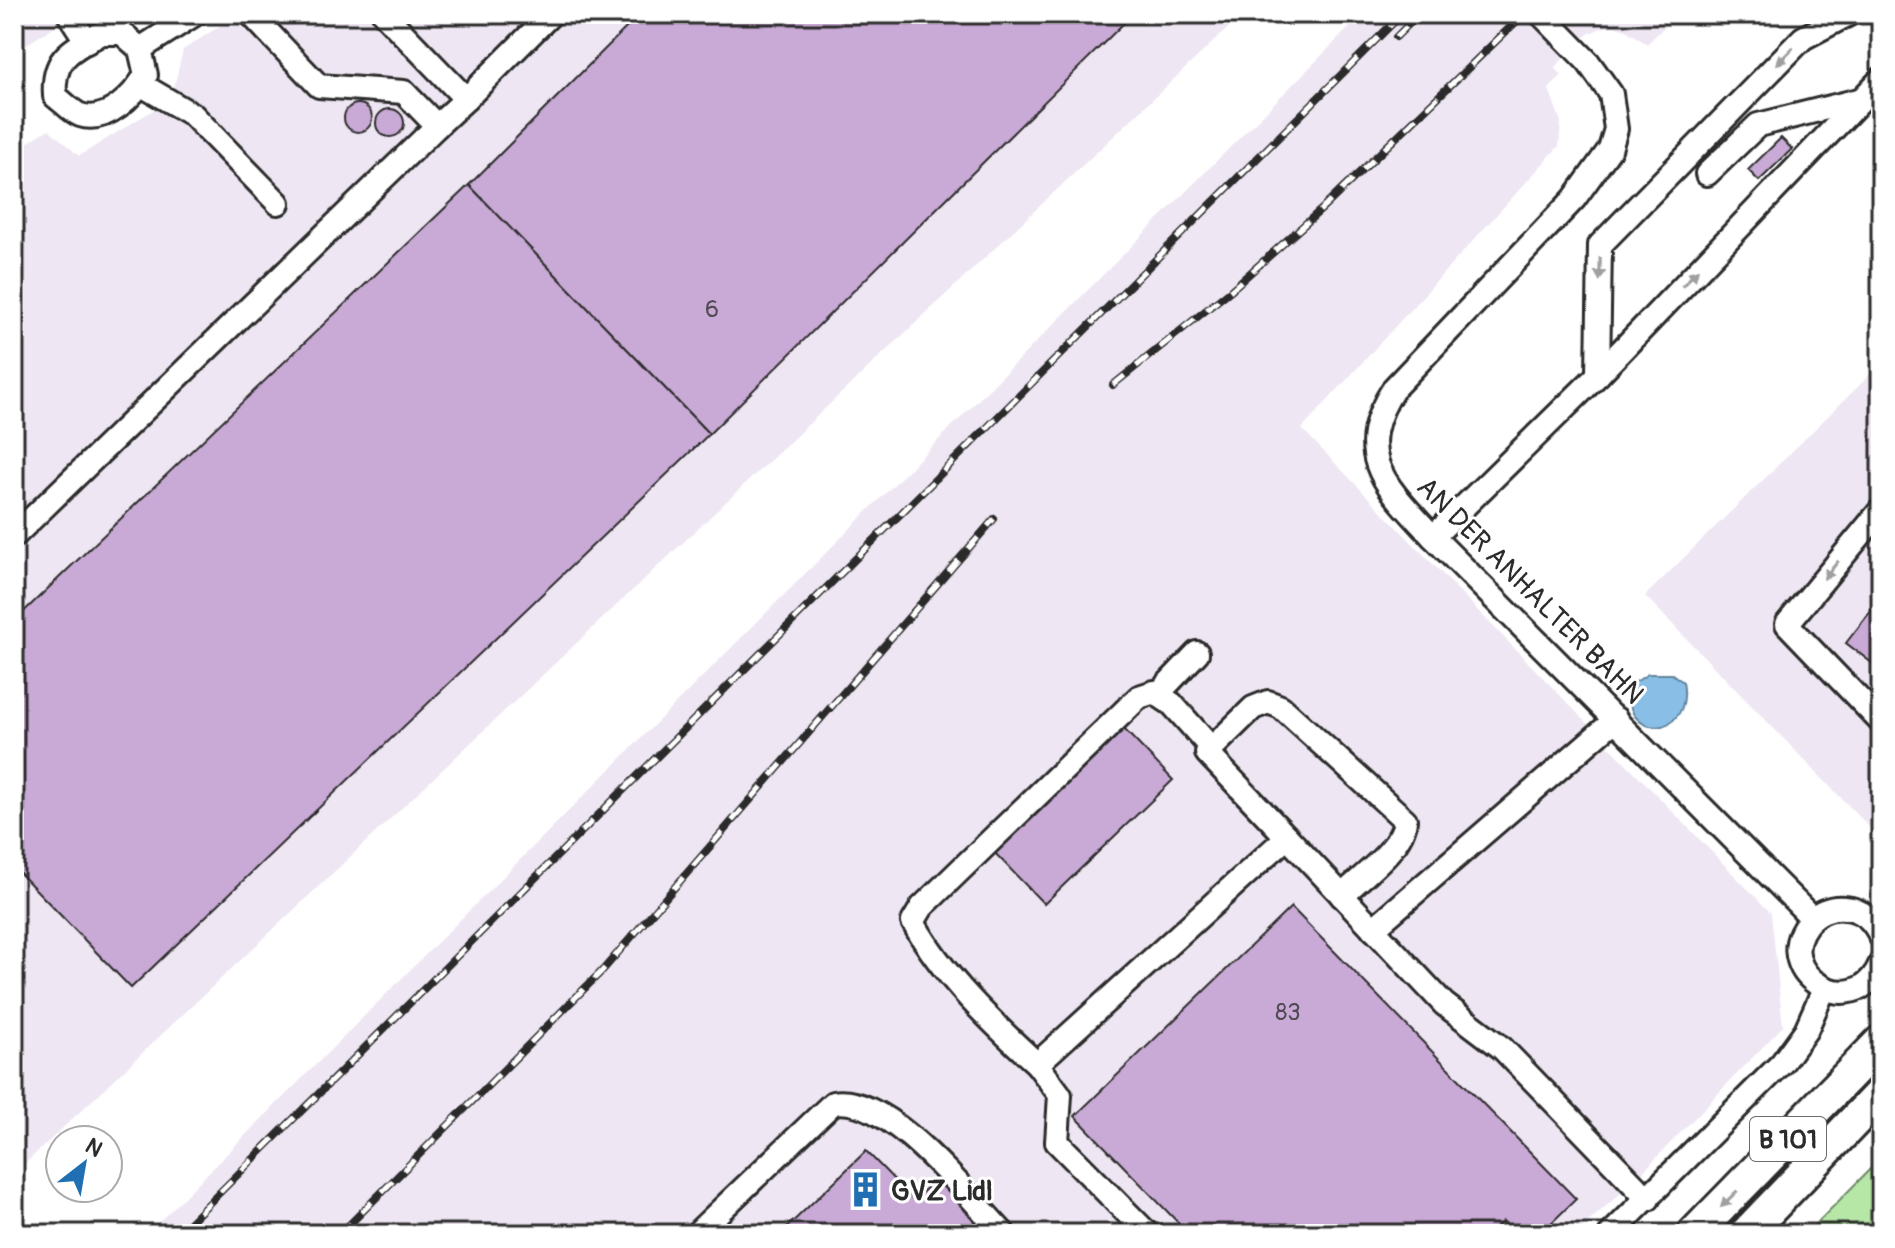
<svg xmlns="http://www.w3.org/2000/svg" width="1895" height="1248" viewBox="0 0 1895 1248" font-family="Pangolin,sans-serif">
	<rect width="100%" height="100%" fill="#fff"/>
	<filter id="ink" filterUnits="userSpaceOnUse"><feTurbulence type="fractalNoise" baseFrequency=".0125" numOctaves="2"/><feDisplacementMap in="SourceGraphic" scale="16" xChannelSelector="R" yChannelSelector="G"/><feConvolveMatrix kernelMatrix="1 2 1 2 8 2 1 2 1" color-interpolation-filters="sRGB"/></filter>
	<g filter="url(#ink)">
		<!-- built -->
		<g fill="#efe6f3">
			<polygon points="14,14 73,14 14,53"/>
			<polygon points="238,14 1243,14 14,1174 14,151 49,129 79,156 171,99 183,50"/>
			<polygon points="1363,14 1677,14 1647,44 1626,30 1613,26 1601,28 1588,34 1554,68 1562,75 1549,89 1561,122 1559,146 1302,429 1771,913 1783,1026 1632,1183 1575,1234 147,1234"/>
			<polygon points="1881,364 1881,839 1645,596"/>
		</g>
		<!-- green -->
		<polygon fill="#b6e7a7" stroke="#708969" stroke-width="2" points="1881,1158 1881,1234 1806,1234"/>
		<!-- water -->
		<path fill="#89bfe7" stroke="#63849c" stroke-width="2" d="M1648,674H1672L1683,682C1694,741 1618,741 1631,685Z"/>
		<!-- building -->
		<g fill="#c9aad6" stroke="#2b2b2b" stroke-width="2">
			<polygon points="640,14 1133,14 709,434 469,185"/>
			<circle cx="358" cy="118" r="14"/>
			<circle cx="390" cy="123" r="14"/>
			<polygon points="1781,138 1792,149 1759,181 1748,170"/>
			<polygon points="469,185 709,434 131,988 14,867 14,621"/>
			<polygon points="1881,598 1881,670 1846,643"/>
			<polygon points="1121,726 1173,780 1044,904 992,850"/>
			<polygon points="1291,907 1576,1199 1540,1234 1515,1234 1503,1221 1490,1234 1189,1234 1075,1116"/>
			<polygon points="866,1151 914,1200 936,1179 990,1234 780,1234"/>
		</g>
		<g fill="none" stroke-linecap="round" stroke-linejoin="round">
			<defs>
				<g id="minor">
					<polyline points="69,14 87,42"/>
					<polyline points="251,14 319,86 404,92 437,126 466,99"/>
					<polyline points="384,14 466,99 551,14"/>
					<path d="M1541,14L1588,62L1611,94L1616,129L1610,149L1574,199L1394,388C1350,456 1386,486 1433,537L1812,918"/>
					<path d="M102,33H122L140,49L146,75C134,95 107,124 80,115C72,112 62,101 55,96C52,57 71,50 102,33Z"/>
					<polyline points="140,49 195,14"/>
					<polyline points="140,84 193,115 278,203"/>
					<polyline points="1707,174 1758,125 1859,100"/>
					<polyline points="1598,375 1600,245 1803,38 1849,14"/>
					<polyline points="1881,510 1787,624 1881,722"/>
					<polyline points="14,536 437,126"/>
					<polyline points="1433,537 1598,375 1881,79"/>
					<polyline points="1158,694 1197,653"/>
					<path d="M1287,837L1207,753L1253,708L1268,702L1281,707L1405,820C1403,848 1361,876 1342,896"/>
					<polyline points="1373,929 1616,719"/>
					<path d="M1881,937C1874,921 1862,909 1845,908C1830,906 1816,913 1807,924C1769,973 1855,1026 1881,963"/>
					<path d="M1037,1064C991,1022 943,976 913,922L922,907L1139,697L1154,692L1172,704L1212,749"/>
					<path d="M696,1234L833,1103C889,1093 966,1195 1004,1234"/>
					<polyline points="1148,1234 1057,1142 1060,1095 1037,1064 1287,837 1444,1004 1502,1048 1648,1199"/>
					<polyline points="1611,1234 1782,1063 1806,1030 1824,989"/>
				</g>
				<g id="highway">
					<polyline points="1694,1234 1881,1042"/>
					<polyline points="1746,1234 1881,1093"/>
				</g>
			</defs>
			<!-- minor casing -->
			<use href="#minor" stroke="#2b2b2b" stroke-width="28"/>
			<!-- highway casing -->
			<use href="#highway" stroke="#2b2b2b" stroke-width="38"/>
			<!-- minor -->
			<use href="#minor" stroke="#fff" stroke-width="22"/>
			<!-- highway -->
			<use href="#highway" stroke="#fff" stroke-width="32"/>
			<defs>
				<g id="rail">
					<polyline points="1396,37 1419,14"/>
					<polyline points="1113,385 1231,290 1323,208 1524,14"/>
					<polyline points="178,1234 1402,14"/>
					<polyline points="340,1234 602,971 994,519"/>
				</g>
			</defs>
			<!-- rail casing -->
			<use href="#rail" stroke="#2b2b2b" stroke-width="8"/>
			<!-- rail -->
			<use href="#rail" stroke="#fff" stroke-width="5" stroke-dasharray="15" stroke-linecap="butt"/>
		</g>
		<!-- one-way arrows -->
		<defs><path id="oneway-solid" d="M-6-.8H1V-3.2L6.5 0L1 3.2V.8H-6Z" transform="scale(2)"/></defs>
		<g fill="#a0a0a0">
			<use href="#oneway-solid" transform="translate(1785 56) rotate(134)"/>
			<use href="#oneway-solid" transform="translate(1600 269) rotate(91)"/>
			<use href="#oneway-solid" transform="translate(1690 278) rotate(-46)"/>
			<use href="#oneway-solid" transform="translate(1831 570) rotate(129)"/>
			<use href="#oneway-solid" transform="translate(1729 1199) rotate(135)"/>
		</g>
	</g>
	<!-- icons -->
	<defs>
		<symbol id="building-bare" viewBox="-9 -9 18 18"><path d="M-4-6H4V6H1V3H-1V6H-4ZM-2.5-4.3h1.7v1.8h-1.7ZM.8-4.3h1.7v1.8H.8ZM-2.5-1h1.7V.8h-1.7ZM.8-1h1.7V.8H.8Z" fill="#1f6fb2" stroke="#fff" stroke-width="2.5" paint-order="stroke"/></symbol>
	</defs>
	<g fill-rule="evenodd">
		<use href="#building-bare" x="840" y="1164" width="51" height="51"/>
	</g>
	<g text-anchor="middle" stroke-width="6" stroke-linejoin="round" paint-order="stroke">
		<!-- number labels -->
		<g font-size="24" fill="#524b56">
			<text x="712" y="317">6</text>
			<text x="1288" y="1020">83</text>
		</g>
		<!-- shield labels -->
		<rect fill="#fff" stroke="#6b6b6b" stroke-width="2" x="1750" y="1117" width="76" height="44" rx="6"/>
		<g font-size="26" font-weight="bold" fill="#2b2b2b">
			<text x="1788" y="1148">B 101</text>
		</g>
		<!-- street labels -->
		<g font-size="28" fill="#2b2b2b" stroke="#fff">
			<text transform="translate(1531 590) rotate(45)" y="10">AN DER ANHALTER BAHN</text>
		</g>
		<!-- poi labels -->
		<g font-size="28" font-weight="bold" fill="#2b2b2b" stroke="#fff" text-anchor="start">
			<text x="891" y="1200">GVZ Lidl</text>
		</g>
	</g>
	<!-- margin -->
	<rect width="1895" height="1248" fill="none" stroke="#fff" stroke-width="48"/>
	<rect x="24" y="24" width="1847" height="1200" fill="none" stroke="#2b2b2b" stroke-width="3" filter="url(#ink)"/>
	<!-- north arrow -->
	<g transform="translate(84 1164) rotate(31)"><circle r="38" fill="#ffffff" stroke="#aaaaaa" stroke-width="2"/>
	<path d="M0-6L14 30L0 20L-14 30Z" fill="#1f6fb2"/>
	<text y="-12" font-size="22" font-weight="bold" text-anchor="middle" fill="#2b2b2b">N</text>
	</g>
</svg>
